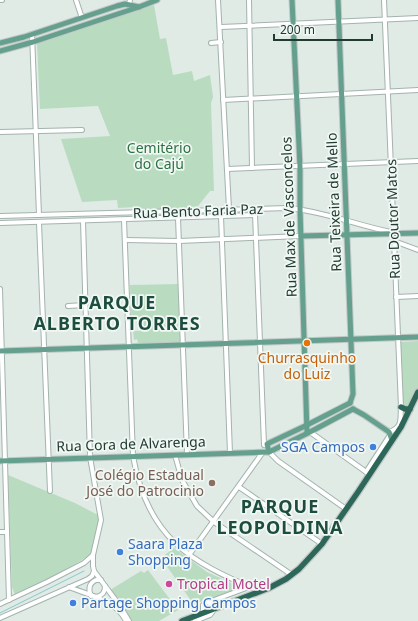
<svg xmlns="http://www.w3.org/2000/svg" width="418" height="621" viewBox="0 0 418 621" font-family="'Noto Sans',sans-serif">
	<rect width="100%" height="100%" fill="#e0ebe6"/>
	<!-- green -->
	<g fill="#b9dcc1">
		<polygon points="154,5 160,39 166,38 173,75 192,71 194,81 210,75 213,97 211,103 214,191 210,191 198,206 186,208 137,210 136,207 118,208 117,200 82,202 61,139 110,136 98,106 40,109 37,43"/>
		<polygon points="179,284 180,343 138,344 137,339 134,340 133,331 140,331 140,319 131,318 130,285"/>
		<polygon points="418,341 418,388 410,406 407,406 403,404 400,342"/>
		<path d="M8,475L75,503L98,515C100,524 95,548 89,556L38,585L15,595L12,587Z"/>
		<polygon points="174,548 207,572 242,588 191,605 190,604 192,602 161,558"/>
		<polygon points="148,570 178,610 159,621 132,621 110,590 141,571 144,573"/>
	</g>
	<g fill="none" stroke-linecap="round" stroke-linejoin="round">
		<!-- stream -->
		<polyline stroke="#88c8d0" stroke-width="1" points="0,613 84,571"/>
		<defs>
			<g id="minor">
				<polyline points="0,0 2,0"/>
				<polyline points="76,0 82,18"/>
				<polyline points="218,0 229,209"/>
				<polyline points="249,0 252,168"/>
				<path d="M384,0L401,407C400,420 403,427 389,432"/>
				<polyline points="129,4 130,0"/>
				<polyline points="221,27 418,18"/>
				<polyline points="32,34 39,215"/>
				<polyline points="211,43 221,42"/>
				<polyline points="223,100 418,90"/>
				<polyline points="0,132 82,130"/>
				<polyline points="227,169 418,161"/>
				<polyline points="255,214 264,445"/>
				<path d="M0,216L288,208C323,211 356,225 391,232"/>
				<polyline points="221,216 230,453"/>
				<polyline points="178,218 187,454"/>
				<path d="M124,220L133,456C147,537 189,562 260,591"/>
				<polyline points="83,221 90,457 101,520 93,555 93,566 94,571 120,606 129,621"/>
				<polyline points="0,223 255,215"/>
				<polyline points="39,223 50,491"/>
				<polyline points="125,240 179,241 301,236"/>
				<polyline points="394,241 418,250"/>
				<polyline points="0,289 9,600"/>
				<polyline points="396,297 418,296"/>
				<polyline points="68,306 85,305"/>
				<polyline points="310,432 369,474"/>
				<polyline points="269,452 278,461 346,509"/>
				<polyline points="175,455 182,480 197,506 214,522 292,575"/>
				<polyline points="366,472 390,435"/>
				<polyline points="239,487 322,544"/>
				<polyline points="0,532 7,532"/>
				<polyline points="189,555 263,452"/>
				<path d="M69,587C89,595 116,600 126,621"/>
				<path d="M91,596C88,589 89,583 96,580H101"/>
				<path d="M95,597C102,596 105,593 105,586"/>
				<polyline points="0,604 47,582 84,563 93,555"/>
				<polyline points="203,612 203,605 206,603 249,587"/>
				<polyline points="0,618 88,579 92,576 94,571"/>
				<polyline points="195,621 210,615 213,611 213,606 208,602"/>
			</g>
			<g id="major">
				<polyline points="292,0 300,167 300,209 307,433"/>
				<polyline points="338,0 353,394 350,403"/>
				<polyline points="0,43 24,37 117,6 125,4 139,7"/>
				<polyline points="0,51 33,42 139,7 157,0"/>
				<polyline points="301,236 418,233"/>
				<polyline points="0,351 418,337"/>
				<polyline points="353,409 364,415 389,432 392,440"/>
				<polyline points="269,452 267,444 303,427 350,403"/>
				<polyline points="0,461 269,452 310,432 353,409"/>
			</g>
			<g id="highway">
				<polyline points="401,407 405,409 410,409"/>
				<polyline points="182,621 269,588 286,579 299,569 322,544 358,492 401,427 418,392"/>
			</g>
		</defs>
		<!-- minor casing -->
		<use href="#minor" stroke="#a3b3ad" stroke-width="6"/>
		<!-- major casing -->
		<use href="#major" stroke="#c1c8c6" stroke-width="7"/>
		<!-- highway casing -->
		<use href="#highway" stroke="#c1c8c6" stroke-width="8"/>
		<!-- minor -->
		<use href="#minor" stroke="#fff" stroke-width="4"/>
		<!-- major -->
		<use href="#major" stroke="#65a08e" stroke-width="5"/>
		<!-- highway -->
		<use href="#highway" stroke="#2d6759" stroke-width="5.5"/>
	</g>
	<!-- markers -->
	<circle fill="#e8710a" stroke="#f1f8f4" stroke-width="1.5" cx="307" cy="343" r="4"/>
	<g fill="#3f7fe0" stroke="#f1f8f4" stroke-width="1.5">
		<circle cx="373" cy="447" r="4"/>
		<circle cx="120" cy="552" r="4"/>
		<circle cx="73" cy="603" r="4"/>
	</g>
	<circle fill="#8d6e63" stroke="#f1f8f4" stroke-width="1.5" cx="212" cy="483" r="4"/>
	<circle fill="#d1479c" stroke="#f1f8f4" stroke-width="1.5" cx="169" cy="584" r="4"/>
	<g text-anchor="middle" stroke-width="3.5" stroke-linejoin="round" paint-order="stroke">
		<!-- park labels -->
		<g font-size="14" fill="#2b7243" stroke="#f1f8f4">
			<text x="159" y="153">Cemitério<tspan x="159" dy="16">do Cajú</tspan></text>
		</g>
		<!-- street labels -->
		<g font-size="14" fill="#213b33" stroke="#f1f8f4">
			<text transform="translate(334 202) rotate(-92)" y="5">Rua Teixeira de Mello</text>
			<text transform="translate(198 211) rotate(-2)" y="5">Rua Bento Faria Paz</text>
			<text transform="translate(289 217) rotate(-92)" y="5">Rua Max de Vasconcelos</text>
			<text transform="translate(393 219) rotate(-92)" y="5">Rua Doutor Matos</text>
			<text transform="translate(131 444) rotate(-2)" y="5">Rua Cora de Alvarenga</text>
		</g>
		<!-- food labels -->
		<g font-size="14" fill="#c56008" stroke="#f1f8f4">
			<text x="307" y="363">Churrasquinho<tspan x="307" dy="16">do Luiz</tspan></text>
		</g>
		<!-- shop labels -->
		<g font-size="14" fill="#366cbe" stroke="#f1f8f4" text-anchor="start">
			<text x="365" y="452" text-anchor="end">SGA Campos</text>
			<text x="128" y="549">Saara Plaza<tspan x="128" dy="16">Shopping</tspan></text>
			<text x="81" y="608">Partage Shopping Campos</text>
		</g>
		<!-- education labels -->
		<g font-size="14" fill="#785e54" stroke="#f1f8f4" text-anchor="end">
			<text x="204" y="480">Colégio Estadual<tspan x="204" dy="16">José do Patrocinio</tspan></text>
		</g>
		<!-- hotel labels -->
		<g font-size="14" fill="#b23c85" stroke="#f1f8f4" text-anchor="start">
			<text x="177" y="589">Tropical Motel</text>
		</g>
		<!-- district labels -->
		<g font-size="18" font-weight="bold" letter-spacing="1" fill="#1d4d3f" stroke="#f1f8f4">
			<text x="117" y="309">PARQUE<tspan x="117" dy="21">ALBERTO TORRES</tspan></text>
			<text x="280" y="513">PARQUE<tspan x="280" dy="21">LEOPOLDINA</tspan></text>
		</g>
	</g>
	<!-- scale -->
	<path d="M274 34v6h98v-6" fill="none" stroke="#213b33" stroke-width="2"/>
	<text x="280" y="34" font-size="12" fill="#213b33" stroke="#f1f8f4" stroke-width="3" paint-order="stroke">200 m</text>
</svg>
